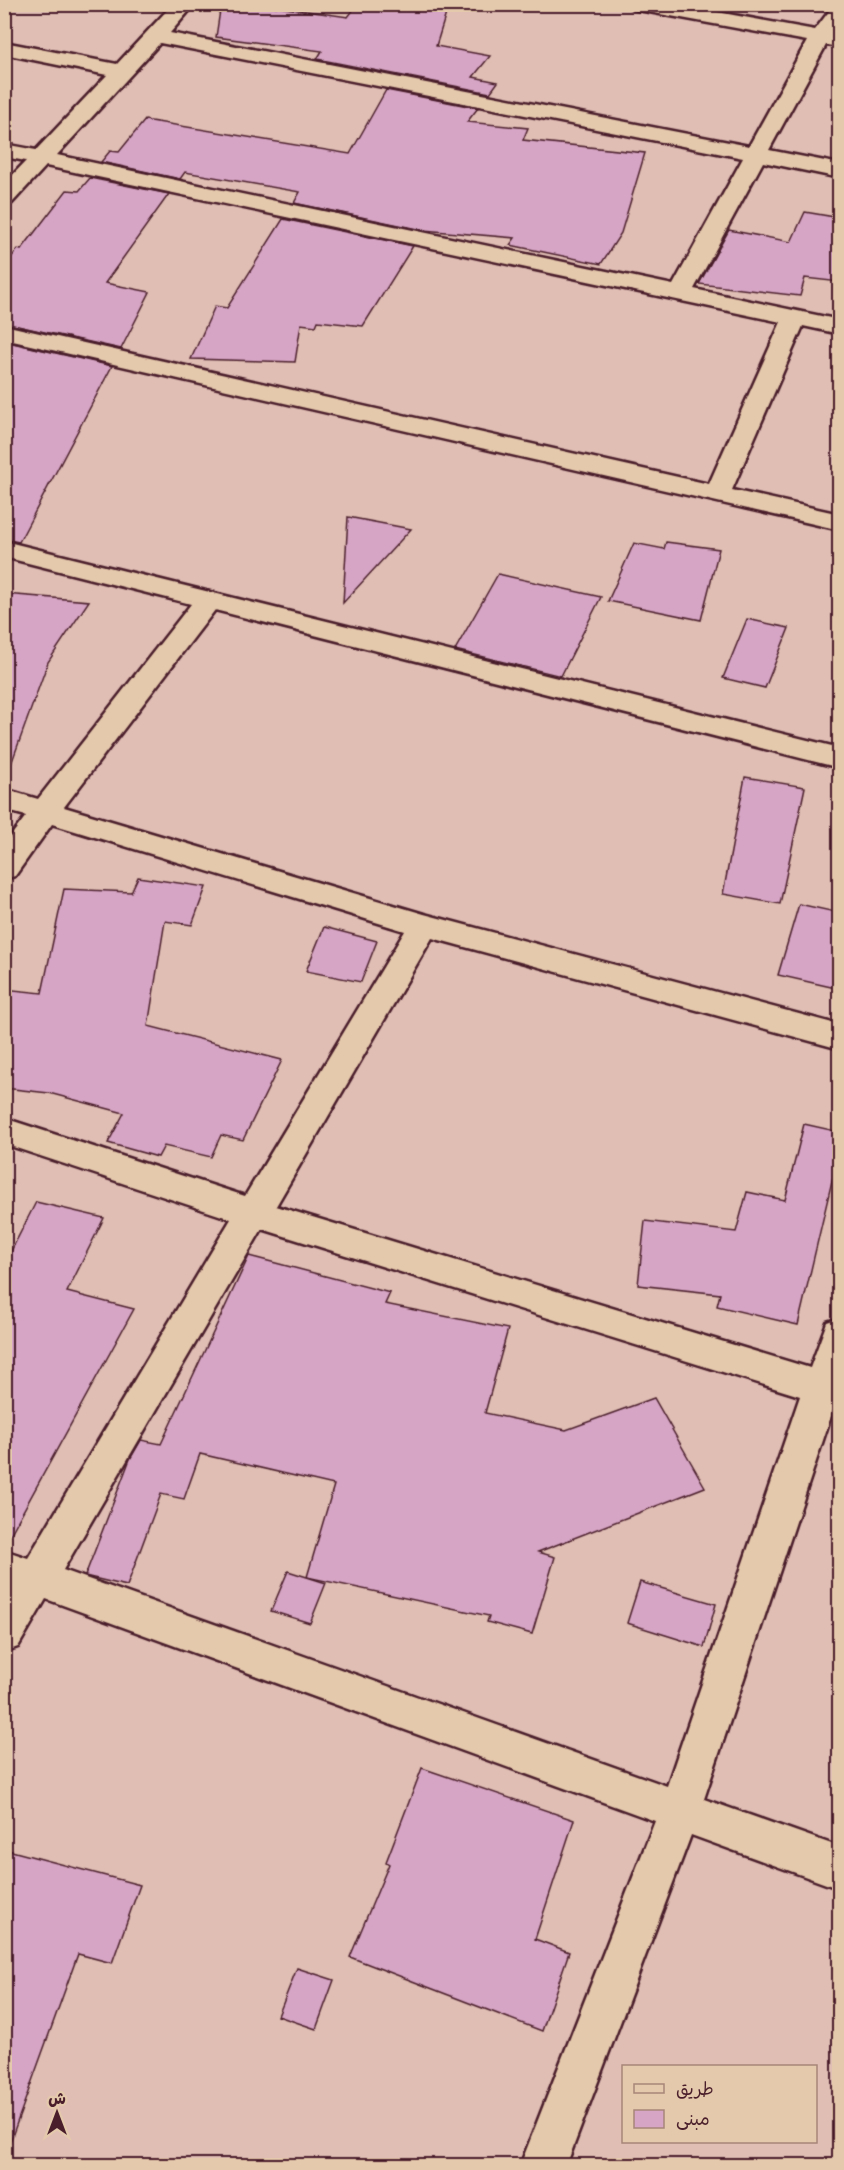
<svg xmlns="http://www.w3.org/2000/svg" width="844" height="2170" viewBox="0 0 844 2170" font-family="'Architects Daughter','Playpen Sans Arabic',sans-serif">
	<rect width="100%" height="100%" fill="#e0beb4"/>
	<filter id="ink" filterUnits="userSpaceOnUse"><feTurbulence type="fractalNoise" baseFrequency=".0167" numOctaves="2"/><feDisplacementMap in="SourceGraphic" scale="12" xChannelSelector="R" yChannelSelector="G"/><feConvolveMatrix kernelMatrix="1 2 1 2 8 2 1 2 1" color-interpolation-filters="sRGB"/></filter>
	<g filter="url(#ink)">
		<!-- building -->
		<g fill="#d6a5c5" stroke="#4a1f2b" stroke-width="1.5">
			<polygon points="221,4 258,4 348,17 358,4 449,4 436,46 490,56 473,77 498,82 490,93 317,59 322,51 216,37"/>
			<polygon points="386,90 478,108 467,122 528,128 523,140 645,153 621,233 601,264 510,245 515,238 423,230 294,203 300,192 185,172 180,179 101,162 110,151 119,152 145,120 350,154"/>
			<polygon points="90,178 169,194 105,283 150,292 121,349 4,323 4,266 18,249 21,250 67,190 79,191"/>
			<polygon points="805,212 840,218 840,282 805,278 800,296 699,284 729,230 791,242"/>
			<polygon points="283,219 413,246 363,326 318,321 316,326 301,324 295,362 191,359 215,306 227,308"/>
			<polygon points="4,341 112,366 19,542 4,539"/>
			<polygon points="348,517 411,529 343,603"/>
			<polygon points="666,542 719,549 701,620 608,601 634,543 664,549"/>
			<polygon points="498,574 601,597 561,676 455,650"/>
			<polygon points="4,594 89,601 48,662 10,767 4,766"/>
			<polygon points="747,619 789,628 765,688 723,678"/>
			<polygon points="745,777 805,787 780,904 723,894"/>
			<polygon points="138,877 206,887 192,925 165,921 148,1026 282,1060 243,1140 221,1135 211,1157 164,1146 158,1157 108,1143 124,1113 49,1093 4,1088 4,989 42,993 64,889 131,892"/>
			<polygon points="799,904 840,913 840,989 778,975"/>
			<polygon points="324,927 377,941 361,982 306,971"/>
			<polygon points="804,1124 840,1132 840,1147 798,1325 717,1306 720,1294 638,1285 645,1221 736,1232 747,1192 785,1200"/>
			<polygon points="36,1202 104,1218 67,1292 134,1309 4,1546 4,1265"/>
			<polygon points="249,1256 390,1293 385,1304 508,1329 485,1413 566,1430 654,1398 705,1487 538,1552 555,1557 532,1634 487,1622 489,1616 307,1577 334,1485 200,1454 184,1499 161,1494 127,1586 85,1576 130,1459 141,1440 161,1444"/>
			<polygon points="288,1571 326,1583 310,1623 271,1611"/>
			<polygon points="640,1582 716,1604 704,1647 627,1623"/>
			<polygon points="422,1768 574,1820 535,1939 569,1952 542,2031 350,1957 389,1864 386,1862"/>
			<polygon points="4,1849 140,1885 112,1963 78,1954 10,2142 4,2141"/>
			<polygon points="297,1968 334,1980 316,2029 278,2016"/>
		</g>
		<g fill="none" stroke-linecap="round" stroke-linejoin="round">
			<defs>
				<g id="minor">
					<path d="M173,4H195L170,33L749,146L807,41L638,10L631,8L628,4H674L815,30L833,6L840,4V25L833,34L840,35V47L826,45L769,150L840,164V178L763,162L694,289L840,320V334L803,326L732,490L840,514V530L4,339V325L709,484L781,322L46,166L12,203L4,205V184L26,161L4,157V144L36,150L107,75L4,54V42L117,64ZM160,43L743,158L673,285L57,155Z"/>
					<path d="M4,541L840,748V768L215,610L64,807L424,914L840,1025V1049L432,938L276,1206L810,1368L827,1322L840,1318V1408L834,1407L704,1799L840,1847V1889L691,1835L566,2166H520L655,1821L46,1599L18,1647L4,1652V1597L11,1587L4,1585V1550L28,1558L231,1219L4,1144V1118L245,1196L405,931L52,824L15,876L4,879V845L26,816L4,810V789L38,799L191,604L4,557ZM262,1229L800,1396L667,1786L63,1570Z"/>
				</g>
			</defs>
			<!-- minor casing -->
			<use href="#minor" stroke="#4a1f2b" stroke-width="5"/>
			<!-- minor -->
			<use href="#minor" fill="#e5c9ac" fill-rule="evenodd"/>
		</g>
	</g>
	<!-- margin -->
	<rect width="844" height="2170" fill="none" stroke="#e5c9ac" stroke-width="24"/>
	<rect x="12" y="12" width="820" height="2146" fill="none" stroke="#4a1f2b" stroke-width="2" filter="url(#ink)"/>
	<!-- legend -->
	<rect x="622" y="2065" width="195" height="78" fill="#e5c9ac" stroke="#a78578" stroke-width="1.5"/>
	<rect x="634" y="2084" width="30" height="9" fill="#e5c9ac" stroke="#a78578" stroke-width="1.5"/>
	<text x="676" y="2095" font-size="18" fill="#4a1f2b">طريق</text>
	<rect x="634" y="2110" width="30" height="18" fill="#d6a5c5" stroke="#a78578" stroke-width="1.5"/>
	<text x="676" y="2125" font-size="18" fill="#4a1f2b">مبنى</text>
	<!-- north arrow -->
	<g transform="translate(57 2113)" stroke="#e5c9ac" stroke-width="4.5" paint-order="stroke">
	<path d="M0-4.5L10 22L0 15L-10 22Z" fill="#4a1f2b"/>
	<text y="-9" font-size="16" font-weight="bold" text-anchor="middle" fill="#4a1f2b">ش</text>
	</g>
</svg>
